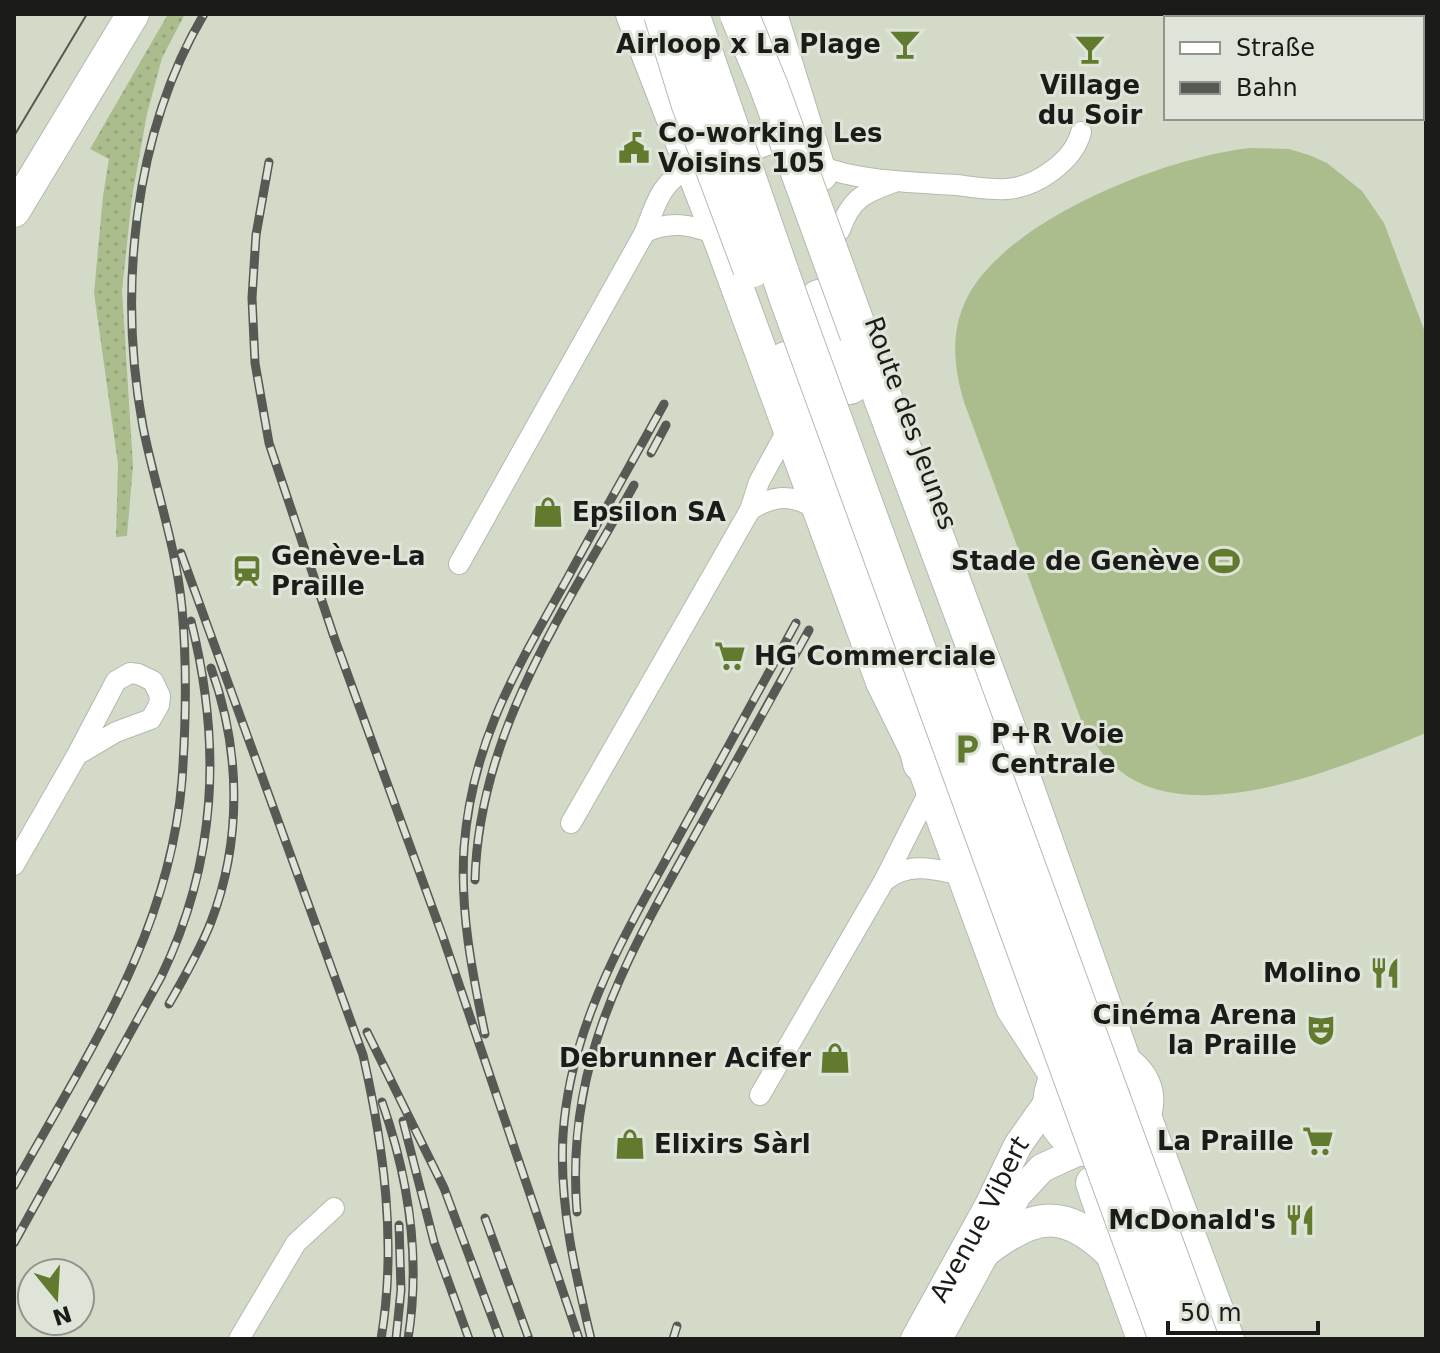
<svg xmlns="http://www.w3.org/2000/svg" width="1440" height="1353" viewBox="0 0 1440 1353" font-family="'DejaVu Sans',sans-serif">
	<defs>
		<pattern id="grass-dots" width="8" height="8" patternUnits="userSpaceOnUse" patternTransform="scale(2)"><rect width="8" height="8" fill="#abbd8d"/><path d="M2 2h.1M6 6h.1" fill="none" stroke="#93a279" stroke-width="1.8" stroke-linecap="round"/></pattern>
	</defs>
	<rect width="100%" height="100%" fill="#dfe4d9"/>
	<!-- built -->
	<path fill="#d3dac8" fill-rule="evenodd" d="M14,14H1426V1339H14ZM1166,18H1422V118H1166ZM32,1273H80V1321H32Z"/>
	<!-- grass -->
	<polygon fill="url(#grass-dots)" points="168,14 185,14 162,58 147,114 132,197 122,291 133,466 127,536 116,537 118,464 94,293 103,196 109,159 90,149"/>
	<!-- pitch -->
	<path fill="#abbd8d" d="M1250,148L1289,149L1309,155L1327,163L1362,191L1384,223L1426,335V733C1349,764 1211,824 1132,779C1108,765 1094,744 1081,720L964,402C954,368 950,333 966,300C1004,220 1166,157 1250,148Z"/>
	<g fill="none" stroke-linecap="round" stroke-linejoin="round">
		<defs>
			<g id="minor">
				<path d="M817,165C860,182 912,182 957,185C973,187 991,190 1007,189C1036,187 1074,161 1081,132"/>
				<path d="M840,230C851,198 864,193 894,182"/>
				<path d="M645,232C672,220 690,225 717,234"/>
				<path d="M750,510C775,494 793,494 818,510"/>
				<path d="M459,564L645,232C655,205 662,179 691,168"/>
				<polyline points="571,823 750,510 759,482 788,429"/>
				<polyline points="14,865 77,755 116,681 130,673 138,674 153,681 160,696 159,705 151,719 116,732 77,755"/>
				<path d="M884,881C909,861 934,869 962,875"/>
				<polyline points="760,1095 884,881 931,788"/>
				<polyline points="239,1339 296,1243 334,1208"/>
			</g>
			<g id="secondary">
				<path id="s1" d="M915,1339L988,1207L1018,1145L1049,1101"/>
				<polyline points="938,1339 1017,1195 1042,1168 1081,1150"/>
			</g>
			<g id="primary">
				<polyline points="632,14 722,246 882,682 922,763 1012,1008 1056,1076"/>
				<polyline points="771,14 821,175"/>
				<polyline points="717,158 803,125"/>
				<polyline points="14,211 133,14"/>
				<polyline points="1016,745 1021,768 1124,1059"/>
				<path d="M1099,1052C1130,1057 1157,1084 1144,1117C1138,1133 1125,1144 1108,1148C1101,1150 1092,1152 1084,1150C1078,1149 1074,1144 1069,1140C1031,1106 1053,1058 1099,1052Z"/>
				<polyline points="1145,1116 1228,1339"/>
				<polyline points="1092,1183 1105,1221 1112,1254 1143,1339"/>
				<path d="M986,1250C1036,1212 1065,1208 1112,1254"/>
			</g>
			<g id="motorway">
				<polyline points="819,299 850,385"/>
				<polyline points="859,334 1021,768"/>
				<polyline points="786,361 900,675 922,763"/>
			</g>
		</defs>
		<!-- minor casing -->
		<use href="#minor" stroke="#b5b9af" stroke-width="22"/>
		<!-- secondary casing -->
		<use href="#secondary" stroke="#b5b9af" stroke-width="30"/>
		<!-- primary casing -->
		<use href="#primary" stroke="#b5b9af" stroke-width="34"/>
		<!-- motorway casing -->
		<use href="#motorway" stroke="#b5b9af" stroke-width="40"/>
		<!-- minor -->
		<use href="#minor" stroke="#fff" stroke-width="20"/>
		<!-- secondary -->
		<use href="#secondary" stroke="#fff" stroke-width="28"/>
		<!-- primary -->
		<use href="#primary" stroke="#fff" stroke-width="32"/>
		<!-- motorway -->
		<use href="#motorway" stroke="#fff" stroke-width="38"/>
		<!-- tram -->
		<polyline stroke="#575954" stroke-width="2" points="14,136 87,14"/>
		<defs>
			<g id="rail">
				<polyline points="269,162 256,235 252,298 255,363 269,443 334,637 443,937 579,1339"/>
				<polyline points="651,453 666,425"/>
				<path d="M181,553L363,1055C384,1148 397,1245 381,1339"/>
				<path d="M475,880C479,732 564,611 634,485"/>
				<path d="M169,1004C184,978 200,950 211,922C242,841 241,750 211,668"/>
				<polyline points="367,1032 444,1188 500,1339"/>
				<path d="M485,1034C472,972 460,911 464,848C472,741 516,670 567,579C599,520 632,462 664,404"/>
				<path d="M382,1102C409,1179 421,1258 408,1339"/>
				<polyline points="403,1121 434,1242 469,1339"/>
				<path d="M14,1186C86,1056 170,933 182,780C186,723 187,664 182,608C176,546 155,487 143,427C118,292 133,134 204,14"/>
				<path d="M577,1212C565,1064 625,961 694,837C733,768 771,699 809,630"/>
				<polyline points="485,1218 529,1339"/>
				<path d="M14,1243L161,977C217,861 222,745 191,621"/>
				<polyline points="396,1339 401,1290 399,1225"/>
				<path d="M591,1339C575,1272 559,1205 563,1135C570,1024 627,931 679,836C718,765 757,694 796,623"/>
				<polyline points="673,1339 677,1326"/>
			</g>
		</defs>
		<!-- rail casing -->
		<use href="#rail" stroke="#575954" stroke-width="9"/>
		<!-- rail -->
		<use href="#rail" stroke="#dfe4d9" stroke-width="6" stroke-dasharray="18" stroke-linecap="butt"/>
		<defs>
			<g id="motorway-bridge">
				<polyline points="663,14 690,102 752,268"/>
				<polyline points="690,14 790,302 1168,1339"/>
				<polyline points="739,14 769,87 859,334"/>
				<polyline points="954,669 1199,1339"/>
			</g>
		</defs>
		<!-- motorway-bridge casing -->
		<use href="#motorway-bridge" stroke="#b5b9af" stroke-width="40" stroke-linecap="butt"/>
		<!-- motorway-bridge -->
		<use href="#motorway-bridge" stroke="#fff" stroke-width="38"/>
	</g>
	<!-- icons -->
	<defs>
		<symbol id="bar-bare" viewBox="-9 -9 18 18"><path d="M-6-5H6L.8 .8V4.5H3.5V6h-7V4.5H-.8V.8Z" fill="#627a2d" stroke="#dfe4d9" stroke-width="2.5" paint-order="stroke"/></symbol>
		<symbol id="civic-bare" viewBox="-9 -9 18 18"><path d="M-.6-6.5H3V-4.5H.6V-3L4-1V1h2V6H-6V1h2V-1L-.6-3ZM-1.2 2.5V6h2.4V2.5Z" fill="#627a2d" stroke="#dfe4d9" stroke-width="2.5" paint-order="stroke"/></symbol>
		<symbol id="shop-bare" viewBox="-9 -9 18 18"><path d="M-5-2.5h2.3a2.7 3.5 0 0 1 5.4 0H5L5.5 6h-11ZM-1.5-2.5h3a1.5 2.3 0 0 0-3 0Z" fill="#627a2d" stroke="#dfe4d9" stroke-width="2.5" paint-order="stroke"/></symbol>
		<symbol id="stadium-bare" viewBox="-9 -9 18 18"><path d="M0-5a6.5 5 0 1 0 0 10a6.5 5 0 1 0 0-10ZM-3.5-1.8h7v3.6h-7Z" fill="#627a2d" stroke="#dfe4d9" stroke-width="2.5" paint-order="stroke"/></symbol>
		<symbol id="station-bare" viewBox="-9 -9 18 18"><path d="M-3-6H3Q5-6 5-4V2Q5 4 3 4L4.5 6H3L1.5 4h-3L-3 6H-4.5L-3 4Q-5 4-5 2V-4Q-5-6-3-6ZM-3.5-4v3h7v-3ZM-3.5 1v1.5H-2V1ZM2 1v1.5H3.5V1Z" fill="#627a2d" stroke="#dfe4d9" stroke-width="2.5" paint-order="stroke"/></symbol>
		<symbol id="supermarket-bare" viewBox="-9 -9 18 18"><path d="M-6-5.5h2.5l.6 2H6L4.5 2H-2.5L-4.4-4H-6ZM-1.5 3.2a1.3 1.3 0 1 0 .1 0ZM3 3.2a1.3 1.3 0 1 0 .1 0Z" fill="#627a2d" stroke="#dfe4d9" stroke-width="2.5" paint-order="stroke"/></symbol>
		<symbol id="parking-bare" viewBox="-9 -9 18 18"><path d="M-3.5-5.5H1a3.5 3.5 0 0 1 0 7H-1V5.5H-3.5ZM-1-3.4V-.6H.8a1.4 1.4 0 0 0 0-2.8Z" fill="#627a2d" stroke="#dfe4d9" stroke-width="2.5" paint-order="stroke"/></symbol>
		<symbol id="restaurant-bare" viewBox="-9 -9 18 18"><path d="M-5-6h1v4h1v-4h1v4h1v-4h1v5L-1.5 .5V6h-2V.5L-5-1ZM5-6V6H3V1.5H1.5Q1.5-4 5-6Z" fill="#627a2d" stroke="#dfe4d9" stroke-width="2.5" paint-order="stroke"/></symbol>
		<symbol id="theatre-bare" viewBox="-9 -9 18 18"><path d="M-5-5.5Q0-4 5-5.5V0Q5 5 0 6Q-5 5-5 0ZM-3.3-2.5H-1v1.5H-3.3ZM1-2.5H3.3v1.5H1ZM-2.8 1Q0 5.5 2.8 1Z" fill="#627a2d" stroke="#dfe4d9" stroke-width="2.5" paint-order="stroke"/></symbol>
	</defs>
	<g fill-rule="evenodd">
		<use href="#bar-bare" x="883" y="22" width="44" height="44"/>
		<use href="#bar-bare" x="1068" y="27" width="44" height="44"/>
		<use href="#civic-bare" x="612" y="126" width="44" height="44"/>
		<use href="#shop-bare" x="526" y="490" width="44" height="44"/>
		<use href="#stadium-bare" x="1202" y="539" width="44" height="44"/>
		<use href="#station-bare" x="225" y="549" width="44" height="44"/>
		<use href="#supermarket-bare" x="708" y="634" width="44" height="44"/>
		<use href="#parking-bare" x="945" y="727" width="44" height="44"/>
		<use href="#restaurant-bare" x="1363" y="951" width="44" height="44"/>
		<use href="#theatre-bare" x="1299" y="1008" width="44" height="44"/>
		<use href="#shop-bare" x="813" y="1036" width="44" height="44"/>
		<use href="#supermarket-bare" x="1296" y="1119" width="44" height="44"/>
		<use href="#shop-bare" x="608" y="1122" width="44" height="44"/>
		<use href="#restaurant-bare" x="1278" y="1198" width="44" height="44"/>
	</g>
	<g text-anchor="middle" stroke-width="6" stroke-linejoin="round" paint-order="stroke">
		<!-- poi labels -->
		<g font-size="26" font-weight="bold" fill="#1b1c19" stroke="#dfe4d9" text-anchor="end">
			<text x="881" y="53">Airloop x La Plage</text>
			<text x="1090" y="94" text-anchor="middle">Village<tspan x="1090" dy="30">du Soir</tspan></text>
			<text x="658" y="142" text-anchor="start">Co-working Les<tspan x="658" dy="30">Voisins 105</tspan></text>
			<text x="572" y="521" text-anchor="start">Epsilon SA</text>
			<text x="271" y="565" text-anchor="start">Genève-La<tspan x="271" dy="30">Praille</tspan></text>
			<text x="1200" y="570">Stade de Genève</text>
			<text x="754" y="665" text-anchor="start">HG Commerciale</text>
			<text x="991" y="743" text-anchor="start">P+R Voie<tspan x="991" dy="30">Centrale</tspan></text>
			<text x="1361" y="982">Molino</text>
			<text x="1297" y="1024">Cinéma Arena<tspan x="1297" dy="30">la Praille</tspan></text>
			<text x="811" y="1067">Debrunner Acifer</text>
			<text x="1294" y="1150">La Praille</text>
			<text x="654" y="1153" text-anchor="start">Elixirs Sàrl</text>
			<text x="1276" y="1229">McDonald's</text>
		</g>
		<!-- street labels -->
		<g font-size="26" fill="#1b1c19" stroke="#dfe4d9">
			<text transform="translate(911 423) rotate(70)" y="9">Route des Jeunes</text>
			<text dy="9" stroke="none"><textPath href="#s1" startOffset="136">Avenue Vibert</textPath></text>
		</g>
	</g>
	<!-- border -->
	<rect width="1440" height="1353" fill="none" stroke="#1b1c19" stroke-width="32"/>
	<!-- legend -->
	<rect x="1164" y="16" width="260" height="104" fill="#dfe4d9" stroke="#91948c" stroke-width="2"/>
	<rect x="1180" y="42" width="40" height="12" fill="#ffffff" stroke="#91948c" stroke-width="2"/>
	<text x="1236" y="56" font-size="24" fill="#1b1c19">Straße</text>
	<rect x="1180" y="82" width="40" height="12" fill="#575954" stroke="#91948c" stroke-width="2"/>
	<text x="1236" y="96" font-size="24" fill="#1b1c19">Bahn</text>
	<!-- north arrow -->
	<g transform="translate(56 1297) rotate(162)"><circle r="38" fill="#dfe4d9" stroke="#91948c" stroke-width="2"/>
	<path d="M0-6L14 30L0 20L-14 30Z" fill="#627a2d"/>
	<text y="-12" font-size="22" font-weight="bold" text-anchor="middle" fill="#1b1c19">N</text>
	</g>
	<!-- scale -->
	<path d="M1168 1321v12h150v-12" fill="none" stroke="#1b1c19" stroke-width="4"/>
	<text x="1180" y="1321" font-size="24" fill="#1b1c19" stroke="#dfe4d9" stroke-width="6" paint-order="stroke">50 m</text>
</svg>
